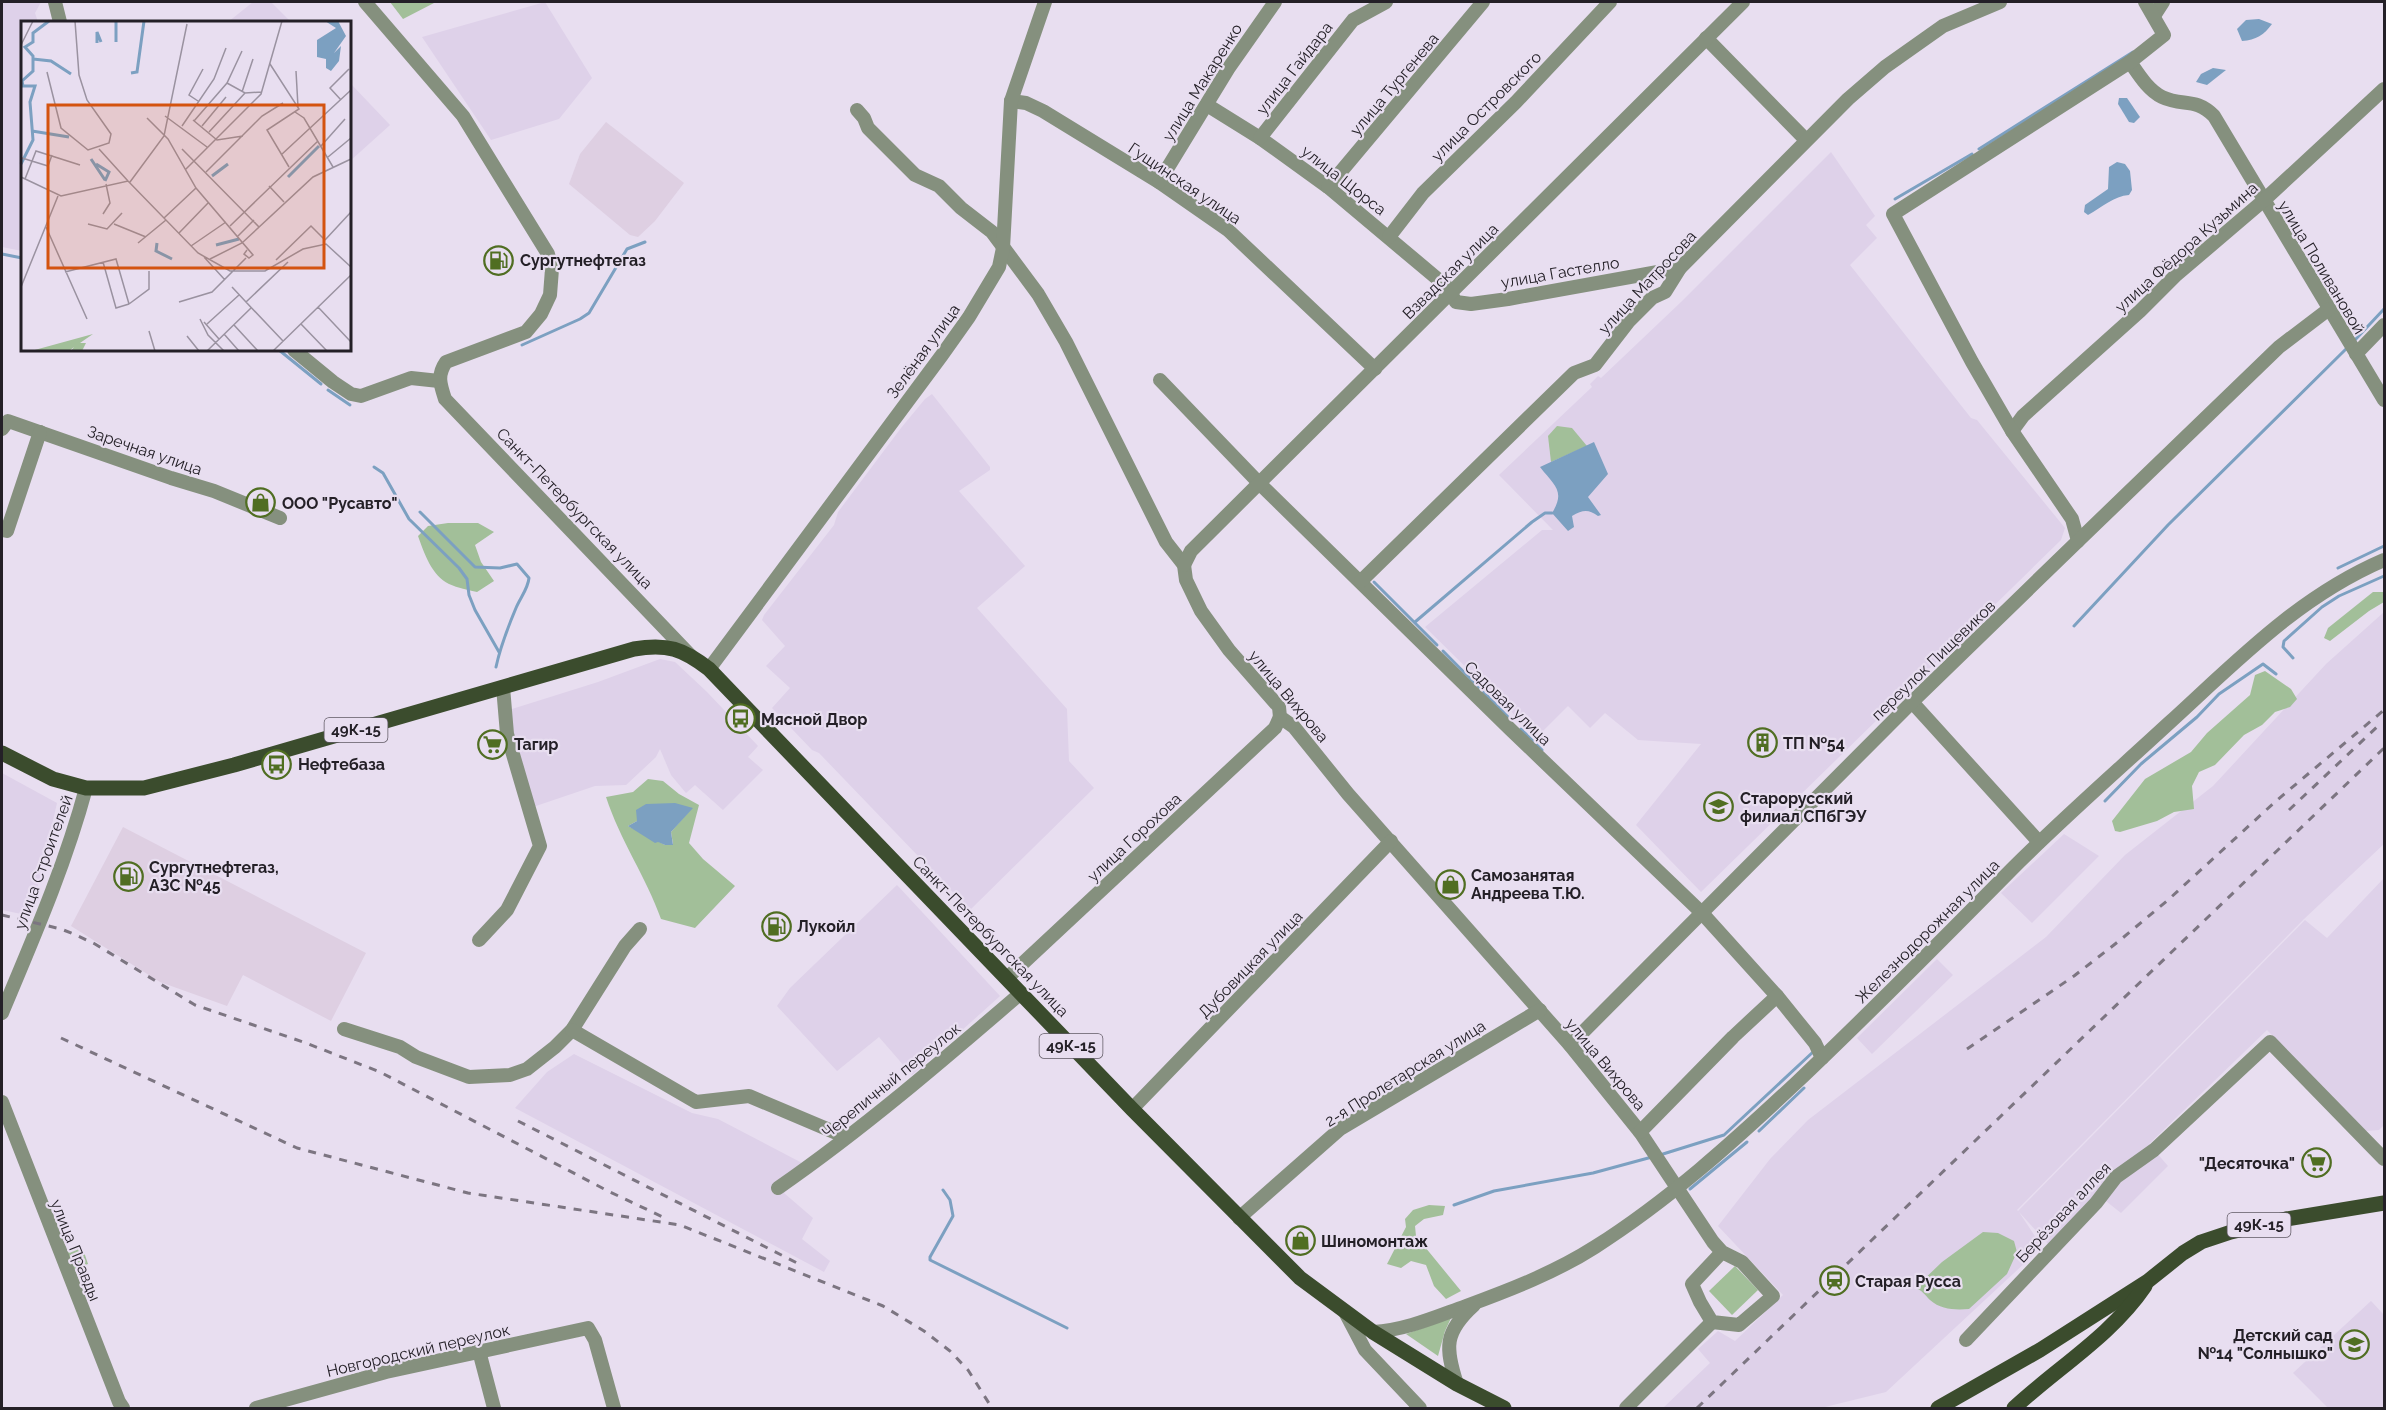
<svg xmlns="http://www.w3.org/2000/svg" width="2386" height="1410" viewBox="0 0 2386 1410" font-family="Raleway,sans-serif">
	<rect width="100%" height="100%" fill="#e8def0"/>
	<!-- commercial -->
	<g fill="#decfe2">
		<polygon points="606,122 684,183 655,221 638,237 630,235 569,184 580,154"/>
		<polygon points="123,827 366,953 331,1021 243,975 227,1006 160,982 71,926"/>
	</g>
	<!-- built -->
	<g fill="#ded1e9">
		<polygon points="2,2 41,2 35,13 38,22 22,22 22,251 2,247"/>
		<polygon points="253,2 271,2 291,22 228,22"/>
		<polygon points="545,2 592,78 559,119 491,140 422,37"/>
		<polygon points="350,83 390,125 350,161"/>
		<polygon points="1831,152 1875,216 1866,225 1877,238 1850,265 1971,418 1977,420 2065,528 2061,540 1701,892 1636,825 1701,744 1638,740 1605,713 1590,728 1568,706 1537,737 1425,627 1542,530 1553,530 1499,475 1592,387 1590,384 1598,376 1601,378 1681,302"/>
		<polygon points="932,394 990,467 990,470 959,491 1025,566 977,608 1067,709 1069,761 1094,788 970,910 819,753 812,750 772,708 790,688 766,666 785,646 762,620 764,615 834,525 838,512 901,428 925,399"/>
		<polygon points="2384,612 2384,844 2304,919 2017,1210 2018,1211 2305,920 2327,938 2384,878 2384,1125 2379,1130 2366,1131 2267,1030 2149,1144 2168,1166 2121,1213 2097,1194 2048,1244 2019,1212 2042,1247 1886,1392 1821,1408 1663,1408 1710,1363 1698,1349 1718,1331 1735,1341 1783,1295 1718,1226 1770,1159 1808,1120 2046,937 2125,855 2213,786 2326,664"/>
		<polygon points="660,659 675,662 707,692 758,746 748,757 763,770 723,810 695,785 686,793 671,775 660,749 656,757 626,785 595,786 533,807 511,734 512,709 598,682"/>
		<polygon points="2,773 57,803 31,916 2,910"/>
		<polygon points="2064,834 2099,856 2032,923 2001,893"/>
		<polygon points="897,885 1000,996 912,1075 879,1037 837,1071 777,1006 790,988"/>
		<polygon points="1937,959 1953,975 1872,1054 1857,1038"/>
		<polygon points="574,1054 692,1113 718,1119 804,1164 808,1171 784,1193 813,1218 802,1239 830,1261 824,1272 515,1108 547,1072"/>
		<polygon points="2371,1301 2384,1315 2384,1408 2328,1408 2293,1373"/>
	</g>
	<!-- green -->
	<g fill="#a2bf99" fill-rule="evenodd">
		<polygon points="390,2 433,2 434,3 403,19"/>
		<polygon points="1557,426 1572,428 1587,446 1551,462 1548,436"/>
		<path d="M448,523H478L494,532L475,545L481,562L494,581L477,592C468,590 458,588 449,584C432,576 424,553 418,536L428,526Z"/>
		<polygon points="2373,592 2384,592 2384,602 2369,611 2330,641 2324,638 2328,628"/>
		<polygon points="2265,671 2291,689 2297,699 2290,707 2275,712 2262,725 2244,735 2215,765 2199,772 2192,786 2194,809 2174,812 2157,821 2120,832 2115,831 2112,821 2145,779 2191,752 2207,733 2250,695 2255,675"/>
		<path d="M648,779L663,781L679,794L699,805L689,843L703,859L735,886L695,928L661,919C646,877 620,840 606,797L633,792ZM692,808L671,832L673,844L665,845L628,826L637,821Z"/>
		<polygon points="1429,1205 1445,1206 1443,1215 1424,1219 1415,1226 1416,1236 1461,1291 1446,1299 1434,1286 1426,1265 1411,1261 1401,1268 1387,1264 1406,1227 1405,1219 1413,1210"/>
		<path d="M1983,1232L1998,1233L2014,1241L2017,1252L2007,1274L1969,1309C1956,1310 1941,1310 1930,1300C1925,1295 1922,1290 1915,1288L1942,1262Z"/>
		<polygon points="82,1246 88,1264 72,1270 65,1252"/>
		<polygon points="1735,1266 1758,1290 1732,1315 1709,1291"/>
		<polygon points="1451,1318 1445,1331 1438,1356 1406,1334"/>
	</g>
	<!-- water -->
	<g fill="#7ca0c1">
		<path d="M2259,19L2272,24C2264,35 2256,40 2242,41L2237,29L2246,20Z"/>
		<polygon points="2213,68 2226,70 2207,85 2196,82 2201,74"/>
		<polygon points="2119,98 2127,98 2140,117 2134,123 2129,122 2118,104"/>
		<path d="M2117,162L2125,164L2130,171L2132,190L2129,195C2114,196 2102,207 2088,215L2084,212L2085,205L2108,189L2109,167Z"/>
		<path d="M1594,442L1608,474L1588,497L1601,515L1598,516C1588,509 1583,510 1572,516L1574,527L1568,531L1552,513C1566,491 1554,485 1540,467Z"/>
		<polygon points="675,803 693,808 671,832 673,845 665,845 658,842 655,843 628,826 637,821 636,810 646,804"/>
	</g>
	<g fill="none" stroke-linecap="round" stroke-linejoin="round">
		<!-- stream -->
		<g stroke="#7ca0c1" stroke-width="3">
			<polyline points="1979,149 2133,52"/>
			<polyline points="1895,199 1972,154"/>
			<polyline points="2,254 22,258"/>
			<polyline points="2354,341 2384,309"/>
			<polyline points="522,345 580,319 589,313 627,249 645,242"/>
			<polyline points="279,350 321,384"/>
			<polyline points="328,390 350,405"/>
			<polyline points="374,467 383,473 409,519 459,568 467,579 469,595 475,610 499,652"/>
			<path d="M420,512L475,567L500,568L517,564L529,578C528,589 520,598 516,608C508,627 500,648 496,667"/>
			<polyline points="2338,568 2384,546"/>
			<polyline points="1374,582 1437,645"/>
			<polyline points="1415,622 1532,522 1545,513 1552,513"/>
			<polyline points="2074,626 2168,525 2347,348"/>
			<polyline points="1443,651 1509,718"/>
			<polyline points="2293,658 2283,647 2284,641 2322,607 2339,596 2384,576"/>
			<polyline points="1521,729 1542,750"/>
			<polyline points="2105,801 2141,764 2197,717 2219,694 2263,664 2276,674"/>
			<polyline points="1759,1131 1804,1088"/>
			<polyline points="1663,1154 1724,1135 1813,1052"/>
			<polyline points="1690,1189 1747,1142"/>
			<polyline points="943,1190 950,1200 953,1216 930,1257 930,1260 1067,1328"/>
			<polyline points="1454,1205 1494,1191 1593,1173 1652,1157"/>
		</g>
		<!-- minor -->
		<g stroke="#85907e" stroke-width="14">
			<polyline points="55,2 60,22"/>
			<path d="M365,2L463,116L548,254L552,269L550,295L541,314L526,332L446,362C437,375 440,384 445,399L691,656"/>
			<polyline points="2154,16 2163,2"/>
			<polyline points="1706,38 1806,140"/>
			<path d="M2130,62C2139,75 2148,90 2162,97C2183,107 2195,97 2214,116L2384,400"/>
			<polyline points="1011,101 1026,103 1043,111 1159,182 1228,230 1375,369"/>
			<polyline points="1207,105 1260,138 1328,187 1446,286 1456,302 1471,304 1508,299 1680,268"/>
			<polyline points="857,110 864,118 868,128 915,175 939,186 961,208 992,232 1038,294 1066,342 1166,542 1184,565 1186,580 1201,611 1229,650 1279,707 1280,717 1294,727 1348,794 1570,1045 1640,1132 1713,1242 1722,1252 1742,1262 1773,1296 1739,1325 1712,1322 1700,1302 1692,1284 1722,1252"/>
			<polyline points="1260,138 1353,20 1386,2"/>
			<polyline points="1159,182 1228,69 1275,2"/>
			<polyline points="1328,187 1483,2"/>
			<polyline points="1389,237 1423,193 1516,102 1610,2"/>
			<polyline points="294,350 333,382 351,394 361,396 411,378 439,381"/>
			<polyline points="2356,354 2384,325"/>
			<polyline points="1160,380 1259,483 1510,729 1702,913 1777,996 1815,1043 1822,1058"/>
			<polyline points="2,429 8,421 171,478 214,491 280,518"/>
			<polyline points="2012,431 2023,416 2140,311 2175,276 2263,201 2384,89"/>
			<polyline points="2,530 7,531 40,432"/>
			<polyline points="2078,541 2072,519 2012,431 1972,362 1893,214 2130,62 2164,35 2145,2"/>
			<polyline points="1184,565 1191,551 1743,2"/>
			<polyline points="1361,581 1574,373 1595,365 1629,321 1652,298 1665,292 1680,268 1848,99 1885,67 1943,26 2000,2"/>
			<polyline points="709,669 942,355 969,317 999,267 1003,248 1011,101 1045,2"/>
			<polyline points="1912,702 2039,842"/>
			<polyline points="479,940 507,910 540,846 507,734 503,687"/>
			<polyline points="1007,978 1275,728 1280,717"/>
			<path d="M2,1013C33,939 65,866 86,788"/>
			<polyline points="344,1029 400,1047 416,1057 469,1077 510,1075 527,1069 555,1047 572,1030 625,946 640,929"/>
			<polyline points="572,1030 696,1102 749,1096 846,1137"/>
			<polyline points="1570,1045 1912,702 2078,541 2279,347 2329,309"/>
			<polyline points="2,1102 119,1402 123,1408"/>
			<polyline points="1132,1109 1391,841"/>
			<polyline points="1640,1132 1733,1037 1777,996"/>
			<path d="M778,1188C863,1129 942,1061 1021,993"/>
			<polyline points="1239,1218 1340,1129 1540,1010"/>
			<polyline points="1345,1312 1365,1350 1420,1408"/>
			<path d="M1373,1332C1406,1330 1435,1317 1466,1306C1510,1290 1556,1272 1595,1247C1669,1200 1733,1142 1796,1083C1870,1013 1941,941 2012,869C2063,818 2117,771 2169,723C2237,661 2298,597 2384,560"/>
			<polyline points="1966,1340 2096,1203 2116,1177 2154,1150 2270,1042 2384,1159"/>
			<polyline points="479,1351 494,1408"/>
			<path d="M1457,1384C1445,1348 1444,1332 1474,1305"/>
			<polyline points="256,1408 386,1372 588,1328 595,1340 614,1408"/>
			<polyline points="1626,1408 1712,1322"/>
		</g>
		<!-- major -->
		<g stroke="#3b4c2d" stroke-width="15">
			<path d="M2,753L53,779L86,788H144L234,765L634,649C667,643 683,649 709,669L1132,1109L1300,1278L1373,1332L1457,1384L1504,1408"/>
			<polyline points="1938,1408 2040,1350 2148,1281 2183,1253 2201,1242 2231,1232 2286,1219 2384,1203"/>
			<path d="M2014,1408C2058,1367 2111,1336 2145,1286"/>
		</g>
		<!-- rail -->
		<g stroke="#7c7581" stroke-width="3" stroke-dasharray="8 8" stroke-linecap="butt">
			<polyline points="2289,810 2378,726"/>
			<polyline points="2,915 61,929 76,935 95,944 195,1005 306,1043 380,1072 608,1191 667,1219"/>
			<polyline points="61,1038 297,1148 468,1193 680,1225 883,1306 924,1331 950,1351 968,1370 992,1408"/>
			<polyline points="1967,1049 2074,976 2119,941 2168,900 2276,801 2384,710"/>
			<polyline points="518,1121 803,1266"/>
			<polyline points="1697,1408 2384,748"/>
		</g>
	</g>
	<!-- icons -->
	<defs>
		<symbol id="fuel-ring" viewBox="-11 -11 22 22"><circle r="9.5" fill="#e8def0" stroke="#506e22" stroke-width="1.5"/><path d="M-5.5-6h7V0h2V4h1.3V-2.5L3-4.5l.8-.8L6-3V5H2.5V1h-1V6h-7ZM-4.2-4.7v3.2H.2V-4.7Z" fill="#506e22"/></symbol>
		<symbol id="shop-ring" viewBox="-11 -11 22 22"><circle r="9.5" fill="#e8def0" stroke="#506e22" stroke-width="1.5"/><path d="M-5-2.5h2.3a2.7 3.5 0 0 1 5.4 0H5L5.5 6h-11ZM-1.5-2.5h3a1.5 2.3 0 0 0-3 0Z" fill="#506e22"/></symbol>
		<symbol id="bus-ring" viewBox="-11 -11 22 22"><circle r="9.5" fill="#e8def0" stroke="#506e22" stroke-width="1.5"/><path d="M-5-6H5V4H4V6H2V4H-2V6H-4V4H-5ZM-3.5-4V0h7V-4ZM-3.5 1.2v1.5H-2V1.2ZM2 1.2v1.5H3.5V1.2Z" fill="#506e22"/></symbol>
		<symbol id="building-ring" viewBox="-11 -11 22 22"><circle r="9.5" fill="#e8def0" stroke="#506e22" stroke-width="1.5"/><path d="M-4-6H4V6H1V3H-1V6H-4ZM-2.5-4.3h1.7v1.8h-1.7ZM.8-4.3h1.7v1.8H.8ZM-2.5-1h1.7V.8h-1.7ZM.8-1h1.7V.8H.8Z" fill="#506e22"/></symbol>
		<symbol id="supermarket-ring" viewBox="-11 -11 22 22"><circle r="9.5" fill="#e8def0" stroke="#506e22" stroke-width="1.5"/><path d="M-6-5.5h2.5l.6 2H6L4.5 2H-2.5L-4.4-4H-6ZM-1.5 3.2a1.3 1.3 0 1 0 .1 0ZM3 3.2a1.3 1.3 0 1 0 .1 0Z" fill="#506e22"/></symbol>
		<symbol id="university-ring" viewBox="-11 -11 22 22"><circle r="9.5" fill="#e8def0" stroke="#506e22" stroke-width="1.5"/><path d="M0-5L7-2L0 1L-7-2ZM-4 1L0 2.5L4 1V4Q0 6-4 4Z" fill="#506e22"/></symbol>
		<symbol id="station-ring" viewBox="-11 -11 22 22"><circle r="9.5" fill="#e8def0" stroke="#506e22" stroke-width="1.5"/><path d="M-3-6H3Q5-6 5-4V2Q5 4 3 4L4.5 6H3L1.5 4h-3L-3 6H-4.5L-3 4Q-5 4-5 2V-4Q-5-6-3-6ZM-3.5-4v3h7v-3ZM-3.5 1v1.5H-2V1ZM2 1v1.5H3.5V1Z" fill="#506e22"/></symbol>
		<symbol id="school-ring" viewBox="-11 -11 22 22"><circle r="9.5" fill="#e8def0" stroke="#506e22" stroke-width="1.5"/><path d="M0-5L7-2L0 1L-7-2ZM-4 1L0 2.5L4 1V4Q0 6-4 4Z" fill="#506e22"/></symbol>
	</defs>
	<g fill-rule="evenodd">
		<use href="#fuel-ring" x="482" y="244" width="33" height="33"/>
		<use href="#shop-ring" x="244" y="486" width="33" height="33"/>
		<use href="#bus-ring" x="724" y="702" width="33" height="33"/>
		<use href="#building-ring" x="1746" y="726" width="33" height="33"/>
		<use href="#supermarket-ring" x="476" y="728" width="33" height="33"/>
		<use href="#bus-ring" x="260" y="748" width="33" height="33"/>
		<use href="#university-ring" x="1702" y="790" width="33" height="33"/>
		<use href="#fuel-ring" x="112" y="860" width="33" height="33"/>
		<use href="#shop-ring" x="1434" y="868" width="33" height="33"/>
		<use href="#fuel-ring" x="760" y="910" width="33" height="33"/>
		<use href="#supermarket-ring" x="2300" y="1146" width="33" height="33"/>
		<use href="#shop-ring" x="1284" y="1224" width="33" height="33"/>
		<use href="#station-ring" x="1818" y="1264" width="33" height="33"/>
		<use href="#school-ring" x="2338" y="1328" width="33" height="33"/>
	</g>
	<g text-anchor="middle" stroke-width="4.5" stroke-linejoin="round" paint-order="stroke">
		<!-- shield labels -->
		<g fill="#e8def0" stroke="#5f5963" stroke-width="1.5">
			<rect x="324.5" y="718" width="63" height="24" rx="4.5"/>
			<rect x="1039.5" y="1034" width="63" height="24" rx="4.5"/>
			<rect x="2227.5" y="1213" width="63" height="24" rx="4.5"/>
		</g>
		<g font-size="15" font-weight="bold" fill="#242027">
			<text x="356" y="735">49К-15</text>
			<text x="1071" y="1051">49К-15</text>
			<text x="2259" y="1230">49К-15</text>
		</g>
		<!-- street labels -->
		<g font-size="16" fill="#242027" stroke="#e8def0">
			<text transform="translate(1294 68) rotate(-52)" y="6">улица Гайдара</text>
			<text transform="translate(1202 82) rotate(-58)" y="6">улица Макаренко</text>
			<text transform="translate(1394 84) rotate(-50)" y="6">улица Тургенева</text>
			<text transform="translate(1486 106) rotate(-45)" y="6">улица Островского</text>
			<text transform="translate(1344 180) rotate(38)" y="6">улица Щорса</text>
			<text transform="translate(1185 183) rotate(34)" y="6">Гущинская улица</text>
			<text transform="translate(2186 247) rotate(-42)" y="6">улица Фёдора Кузьмина</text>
			<text transform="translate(2322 267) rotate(59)" y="6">улица Поливановой</text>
			<text transform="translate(1450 271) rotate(-45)" y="6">Взвадская улица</text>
			<text transform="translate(1560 272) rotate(-10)" y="6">улица Гастелло</text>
			<text transform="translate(1647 282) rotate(-47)" y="6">улица Матросова</text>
			<text transform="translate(923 351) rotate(-54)" y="6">Зелёная улица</text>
			<text transform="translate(145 450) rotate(19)" y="6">Заречная улица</text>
			<text transform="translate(575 508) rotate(46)" y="6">Санкт-Петербургская улица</text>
			<text transform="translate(1933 660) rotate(-44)" y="6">переулок Пищевиков</text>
			<text transform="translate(1289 696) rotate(50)" y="6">улица Вихрова</text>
			<text transform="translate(1508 703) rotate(44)" y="6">Садовая улица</text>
			<text transform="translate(1134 837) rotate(-43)" y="6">улица Горохова</text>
			<text transform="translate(43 862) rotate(-70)" y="6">улица Строителей</text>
			<text transform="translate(1927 931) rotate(-45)" y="6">Железнодорожная улица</text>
			<text transform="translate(991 936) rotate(46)" y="6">Санкт-Петербургская улица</text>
			<text transform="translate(1250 964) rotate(-46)" y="6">Дубовицкая улица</text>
			<text transform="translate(1606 1064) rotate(50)" y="6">улица Вихрова</text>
			<text transform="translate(1405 1073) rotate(-32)" y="6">2-я Пролетарская улица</text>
			<text transform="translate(891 1080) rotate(-39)" y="6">Черепичный переулок</text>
			<text transform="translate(2063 1212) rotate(-47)" y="6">Берёзовая аллея</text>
			<text transform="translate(76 1250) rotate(68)" y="6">улица Правды</text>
			<text transform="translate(418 1350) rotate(-13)" y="6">Новгородский переулок</text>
		</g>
		<!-- poi labels -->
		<g font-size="16" font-weight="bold" fill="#242027" stroke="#e8def0" text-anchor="start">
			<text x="520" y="266">Сургутнефтегаз</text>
			<text x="282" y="509">ООО "Русавто"</text>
			<text x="761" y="725">Мясной Двор</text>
			<text x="1783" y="749">ТП №54</text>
			<text x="514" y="750">Тагир</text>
			<text x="298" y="770">Нефтебаза</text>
			<text x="1740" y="804">Старорусский<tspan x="1740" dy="18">филиал СПбГЭУ</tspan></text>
			<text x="149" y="873">Сургутнефтегаз,<tspan x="149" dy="18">АЗС №45</tspan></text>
			<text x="1471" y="881">Самозанятая<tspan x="1471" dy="18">Андреева Т.Ю.</tspan></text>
			<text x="797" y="932">Лукойл</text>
			<text x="2295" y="1169" text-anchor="end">"Десяточка"</text>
			<text x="1321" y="1247">Шиномонтаж</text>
			<text x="1855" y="1287">Старая Русса</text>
			<text x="2333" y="1341" text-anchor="end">Детский сад<tspan x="2333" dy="18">№14 "Солнышко"</tspan></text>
		</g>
	</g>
	<!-- overview -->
	<g transform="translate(21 21)">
		<rect width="330" height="330" fill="#e8def0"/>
		<path d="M72,313L59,322H65L61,330H50L53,326L48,330H10Z" fill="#a2bf99"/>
		<path d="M304,0H317L325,15L313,32L320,25L318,40L310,50L305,47V38L296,36V19L315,7Z" fill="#7ca0c1"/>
		<path fill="none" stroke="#7ca0c1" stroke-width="3" d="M95,0V21M76,22V11L80,21M12,38L30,40L50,53M110,52L116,51L123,0M11,110L48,116M70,138L84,159M0,143L12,119L9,81L14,65H2L1,60L12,50V35L4,26L12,21V12L28,0M75,143L88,151L84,160M191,155L207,143M267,156L298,125M136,222L135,230L151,238M195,224L218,218"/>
		<path fill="none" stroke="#9a92a0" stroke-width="1.5" d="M0,24L12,0M249,43L278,88L246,109L268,146M275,50L277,86M26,51L40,107L67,129L88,122L90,113L66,79L58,54L54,0M206,62L224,72L241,71M221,71L232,38M320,79L309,67L328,48M177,80L168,74L182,48M274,91L283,97L312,146M144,95L186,126M126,97L147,118L175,167L232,234L228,237L223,233L226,229M172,99L196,119L222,115M173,100L206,62L221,30M161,105L193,58L205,27M181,105L205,76M188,111L224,72M300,125L324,98M78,128L107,160M161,128L238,206M260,134L330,69M307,136L330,117M1,137L27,145L31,134M164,149L240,73L261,0M185,151L241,95L262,82M0,156L40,175L107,160L177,232L209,250H244L282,228L305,223L330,246M4,158L15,130L59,144M109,161L143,115L166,3M248,165L263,181M82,193L89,182L85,163M143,197L175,167M67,203L86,208L101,192M93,203L125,216M209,205L297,120M25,206L66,298M158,212L188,181M217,215L233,199M304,219L330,191M117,222L145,199M170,225L205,201M183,236L204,259M189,238L221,222L292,156L330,138M255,239L290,205L304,219M82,241L95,287L108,283M44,251L95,238L108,283M0,266L37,175M211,266L225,281M158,281L191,271L225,237M108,283L128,268V250M297,286L330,321M179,298L187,314L203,330M183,301L198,318M186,303L218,274M280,303L306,330M213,304L237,330M128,310L134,330M203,313L218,330M166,315L178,330M262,320L225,281L267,241M186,330L230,287M252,330L330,254"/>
		<path fill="#d4530f" fill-opacity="0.15" stroke="#d4530f" stroke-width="3" d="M27,84H303V247H27Z"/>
		<rect width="330" height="330" fill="none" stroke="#242027" stroke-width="3"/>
	</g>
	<!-- border -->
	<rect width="2386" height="1410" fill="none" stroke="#242027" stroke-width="6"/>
</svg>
